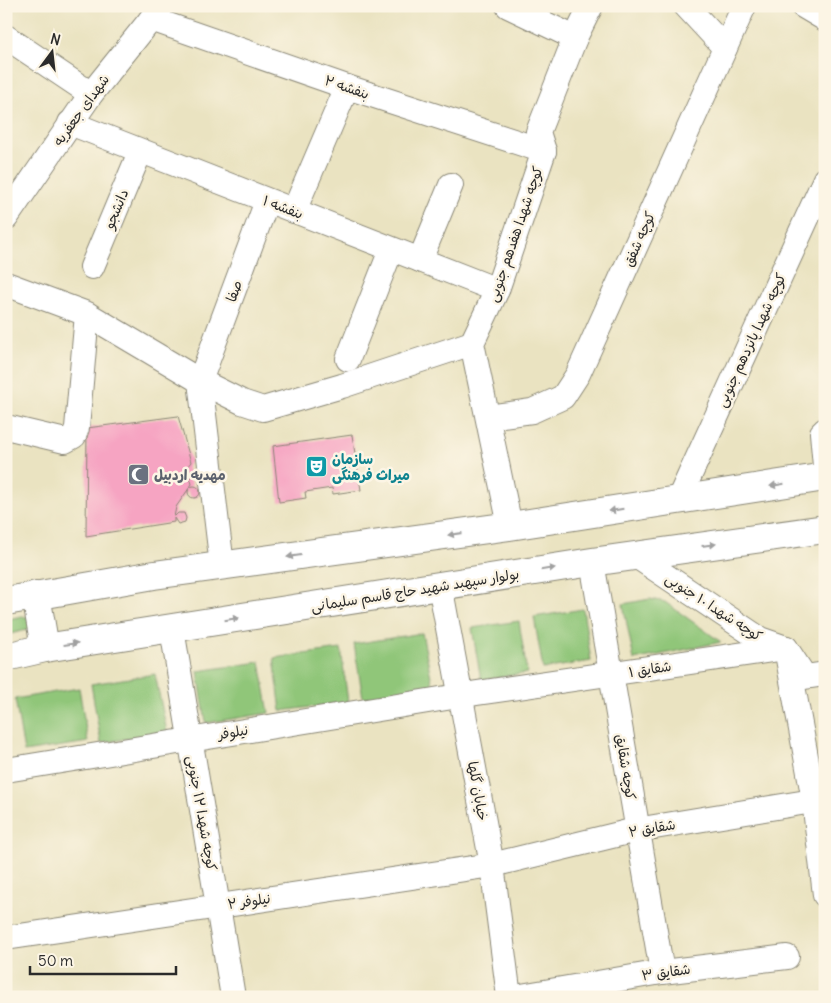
<svg xmlns="http://www.w3.org/2000/svg" width="831" height="1003" viewBox="0 0 831 1003" font-family="Delius,'Playpen Sans Arabic',sans-serif">
	<rect width="100%" height="100%" fill="#fcf5e5"/>
	<filter id="ink" filterUnits="userSpaceOnUse"><feTurbulence type="fractalNoise" baseFrequency=".02" numOctaves="2"/><feDisplacementMap in="SourceGraphic" scale="10" xChannelSelector="R" yChannelSelector="G"/><feConvolveMatrix kernelMatrix="1 2 1 2 8 2 1 2 1" color-interpolation-filters="sRGB"/></filter>
	<filter id="wash" filterUnits="userSpaceOnUse"><feTurbulence type="fractalNoise" baseFrequency=".0096" numOctaves="4" result="noise"/><feDisplacementMap in="SourceGraphic" scale="20" xChannelSelector="R" yChannelSelector="G"/><feGaussianBlur stdDeviation="1.12" result="paint"/><feColorMatrix in="noise" values="0 0 0 0 0 0 0 0 0 0 0 0 0 0 0 0 0 1.4 0 .05"/><feComposite in="paint" operator="in"/></filter>
	<g filter="url(#wash)">
		<rect width="100%" height="100%" fill="#eae3c1"/>
		<!-- green -->
		<g fill="#90c679" stroke="#5e7852">
			<polygon points="650,599 665,602 721,642 634,660 623,604"/>
			<polygon points="583,609 591,661 543,669 534,617"/>
			<polygon points="17,617 28,617 31,629 6,635 6,620"/>
			<polygon points="519,621 527,673 481,680 472,628"/>
			<polygon points="422,633 433,687 363,698 354,644"/>
			<polygon points="341,649 348,702 281,711 274,658"/>
			<polygon points="260,662 269,713 206,723 198,671"/>
			<polygon points="155,674 167,732 101,743 91,684"/>
			<polygon points="79,688 88,742 24,752 15,699"/>
		</g>
		<g id="blocks">
			<!-- building -->
			<g fill="#f6a4c2">
				<polygon points="178,416 191,462 187,467 192,484 176,507 174,517 178,513 184,513 186,518 185,522 178,524 174,518 174,522 86,536 87,428"/>
				<polygon points="352,435 361,490 333,494 332,488 305,492 306,498 279,502 273,446"/>
				<circle cx="194" cy="492" r="6"/>
			</g>
		</g>
	</g>
	<g filter="url(#ink)">
		<use href="#blocks" fill-opacity="0" stroke="#8a8776" stroke-width="1"/>
		<g fill="none" stroke-linecap="round" stroke-linejoin="round">
			<defs>
				<g id="minor">
					<polyline points="508,6 575,38"/>
					<polyline points="686,6 725,48"/>
					<polyline points="803,6 825,19"/>
					<polyline points="151,19 347,87 544,151"/>
					<polyline points="6,37 91,94"/>
					<polyline points="70,123 497,290"/>
					<polyline points="267,201 200,381 242,402 263,409 342,386 472,343"/>
					<polyline points="294,211 347,87"/>
					<polyline points="6,218 91,94 160,8"/>
					<polyline points="420,260 451,185"/>
					<polyline points="92,267 140,152"/>
					<polyline points="6,284 87,314 200,381 222,566"/>
					<polyline points="348,359 391,250"/>
					<polyline points="488,417 532,411 563,397 578,374 744,6"/>
					<polyline points="6,427 65,441 74,436 77,428 87,314"/>
					<polyline points="825,430 822,433 825,466"/>
					<polyline points="678,501 825,179"/>
					<polyline points="510,526 472,343 497,290 544,151 538,132 575,38 591,6"/>
					<polyline points="636,556 760,639 786,648 814,800 825,895"/>
					<polyline points="592,562 662,972"/>
					<polyline points="440,585 492,865 509,997"/>
					<polyline points="172,629 233,997"/>
					<polyline points="6,770 477,693 786,648 805,677 825,674"/>
					<polyline points="6,938 492,865 636,830 825,799"/>
					<polyline points="515,997 662,972 787,957"/>
				</g>
				<g id="primary">
					<polyline points="36,595 45,648"/>
					<polyline points="6,601 154,575 510,526 825,477"/>
					<polyline points="6,657 45,648 592,562 825,529"/>
				</g>
			</defs>
			<!-- minor casing -->
			<use href="#minor" stroke="#8a8776" stroke-width="26"/>
			<!-- primary casing -->
			<use href="#primary" stroke="#8a8776" stroke-width="30"/>
			<!-- minor -->
			<use href="#minor" stroke="#fff" stroke-width="24"/>
			<!-- primary -->
			<use href="#primary" stroke="#fff" stroke-width="28"/>
		</g>
		<!-- one-way arrows -->
		<defs><path id="oneway-solid" d="M-6-.8H1V-3.2L6.5 0L1 3.2V.8H-6Z" transform="scale(1.25)"/></defs>
		<g fill="#a0a0a0">
			<use href="#oneway-solid" transform="translate(777 485) rotate(171)"/>
			<use href="#oneway-solid" transform="translate(616 510) rotate(171)"/>
			<use href="#oneway-solid" transform="translate(455 534) rotate(172)"/>
			<use href="#oneway-solid" transform="translate(709 545) rotate(-8)"/>
			<use href="#oneway-solid" transform="translate(294 556) rotate(172)"/>
			<use href="#oneway-solid" transform="translate(548 569) rotate(-9)"/>
			<use href="#oneway-solid" transform="translate(232 619) rotate(-9)"/>
			<use href="#oneway-solid" transform="translate(71 644) rotate(-8)"/>
		</g>
	</g>
	<!-- icons -->
	<defs>
		<symbol id="theatre-square" viewBox="-11 -11 22 22"><rect x="-9" y="-9" width="18" height="18" rx="4" fill="#0f9aa8" stroke="#fcf5e5"/><path d="M-5-5.5Q0-4 5-5.5V0Q5 5 0 6Q-5 5-5 0ZM-3.3-2.5H-1v1.5H-3.3ZM1-2.5H3.3v1.5H1ZM-2.8 1Q0 5.5 2.8 1Z" fill="#fff"/></symbol>
		<symbol id="mosque-square" viewBox="-11 -11 22 22"><rect x="-9" y="-9" width="18" height="18" rx="4" fill="#6b7280" stroke="#fcf5e5"/><path d="M3.5-4.9A6 6 0 1 0 3.5 4.9A5 5 0 1 1 3.5-4.9Z" fill="#fff"/></symbol>
	</defs>
	<g fill-rule="evenodd">
		<use href="#theatre-square" x="304" y="454" width="25" height="25"/>
		<use href="#mosque-square" x="126" y="462" width="25" height="25"/>
	</g>
	<g text-anchor="middle" stroke-width="5" stroke-linejoin="round" paint-order="stroke">
		<!-- street labels -->
		<g font-size="14" fill="#2b2b2b" stroke="#fcf5e5">
			<text transform="translate(347 87) rotate(19)" y="5">بنفشه ۲</text>
			<text transform="translate(81 110) rotate(-54)" y="5">شهدای جعفریه</text>
			<text transform="translate(283 207) rotate(21)" y="5">بنفشه ۱</text>
			<text transform="translate(116 209) rotate(-67)" y="5">دانشجو</text>
			<text transform="translate(515 234) rotate(-71)" y="5">کوچه شهدا هفدهم جنوبی</text>
			<text transform="translate(639 239) rotate(-66)" y="5">کوچه شفق</text>
			<text transform="translate(234 291) rotate(-70)" y="5">صفا</text>
			<text transform="translate(751 340) rotate(-65)" y="5">کوچه شهدا پانزدهم جنوبی</text>
			<text transform="translate(415 590) rotate(-9)" y="5">بولوار سپهبد شهید حاج قاسم سلیمانی</text>
			<text transform="translate(714 607) rotate(33)" y="5">کوچه شهدا ۱۰ جنوبی</text>
			<text transform="translate(650 669) rotate(-9)" y="5">شقایق ۱</text>
			<text transform="translate(233 732) rotate(-9)" y="5">نیلوفر</text>
			<text transform="translate(626 767) rotate(81)" y="5">کوچه شقایق</text>
			<text transform="translate(478 791) rotate(80)" y="5">خیابان گلها</text>
			<text transform="translate(202 813) rotate(80)" y="5">کوچه شهدا ۱۲ جنوبی</text>
			<text transform="translate(652 828) rotate(-10)" y="5">شقایق ۲</text>
			<text transform="translate(249 901) rotate(-8)" y="5">نیلوفر ۲</text>
			<text transform="translate(666 972) rotate(-8)" y="5">شقایق ۳</text>
		</g>
		<!-- culture labels -->
		<g font-size="14" font-weight="bold" fill="#0d838f" stroke="#fcf5e5" text-anchor="start">
			<text x="332" y="464">سازمان<tspan x="332" dy="16">میراث فرهنگی</tspan></text>
		</g>
		<!-- worship labels -->
		<g font-size="14" font-weight="bold" fill="#5b616d" stroke="#fcf5e5" text-anchor="start">
			<text x="154" y="480">مهدیه اردبیل</text>
		</g>
	</g>
	<!-- margin -->
	<rect width="831" height="1003" fill="none" stroke="#fcf5e5" stroke-width="25"/>
	<!-- north arrow -->
	<g transform="translate(52 52) rotate(15)" stroke="#fcf5e5" stroke-width="4" paint-order="stroke">
	<path d="M0-4L9 19L0 12L-9 19Z" fill="#2b2b2b"/>
	<text y="-8" font-size="14" font-weight="bold" text-anchor="middle" fill="#2b2b2b">N</text>
	</g>
	<!-- scale -->
	<path d="M30 966v8h146v-8" fill="none" stroke="#2b2b2b" stroke-width="2.5"/>
	<text x="38" y="966" font-size="15" fill="#2b2b2b" stroke="#fcf5e5" stroke-width="4" paint-order="stroke">50 m</text>
</svg>
